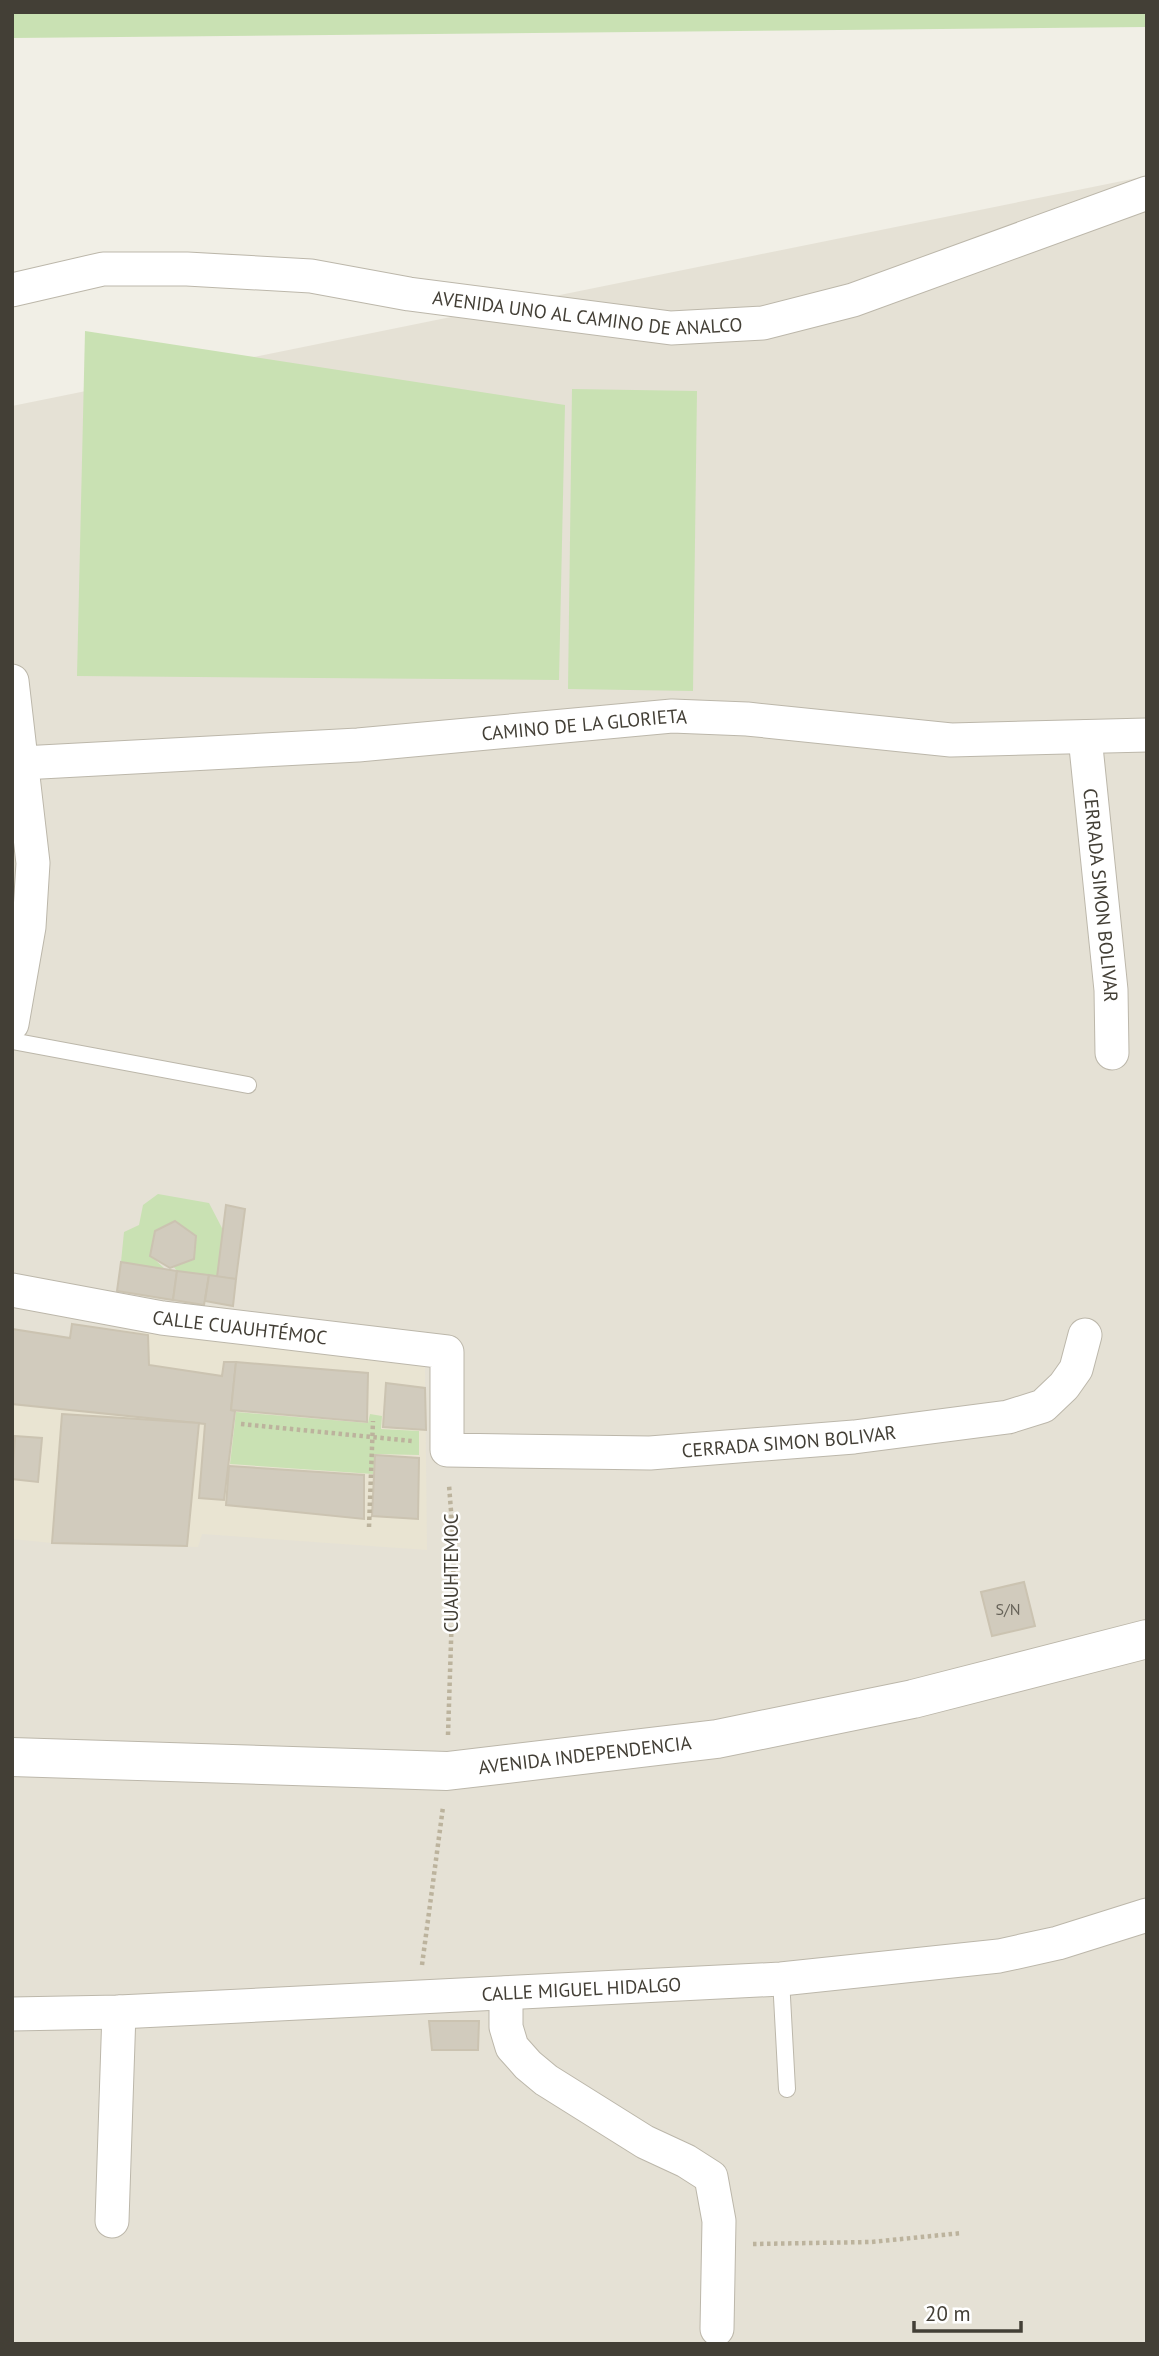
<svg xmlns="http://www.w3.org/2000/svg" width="1159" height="2356" viewBox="0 0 1159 2356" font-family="'PT Sans',sans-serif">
	<rect width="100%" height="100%" fill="#f1efe6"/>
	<!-- residential -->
	<polygon fill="#e5e1d5" points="1147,176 1147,2344 12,2344 12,406"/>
	<!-- education -->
	<polygon fill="#e9e4d2" points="72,1324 425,1366 427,1550 202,1534 198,1547 52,1543 12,1539 12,1329 70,1338"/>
	<!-- green -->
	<g fill="#c9e1b3">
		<polygon points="12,12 1147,12 1147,27 12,38"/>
		<polygon points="85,331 565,405 559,680 77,676"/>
		<polygon points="572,389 697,391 693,691 568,689"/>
		<polygon points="158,1194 209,1203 223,1230 217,1277 177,1271 173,1266 175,1221 155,1231 151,1256 166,1270 121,1262 124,1232 139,1225 143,1205"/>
		<polygon points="236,1412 368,1423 370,1414 382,1416 381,1429 419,1431 419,1455 375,1454 373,1474 230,1464"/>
	</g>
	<!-- building -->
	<g fill="#d1cbbd" stroke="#cbc3b1" stroke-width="2">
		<polygon points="226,1205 245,1209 236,1279 217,1277"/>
		<polygon points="175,1221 196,1236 194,1259 170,1268 150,1256 155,1231"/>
		<polygon points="121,1262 177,1271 173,1300 117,1291"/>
		<polygon points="177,1271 209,1275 204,1305 173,1300"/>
		<polygon points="209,1275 236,1279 233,1306 205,1301"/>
		<polygon points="72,1324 148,1335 149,1365 222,1376 224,1362 236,1362 231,1410 235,1411 224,1500 199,1498 205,1424 12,1404 12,1329 70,1338"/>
		<polygon points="236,1362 368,1373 367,1422 231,1410"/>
		<polygon points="386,1383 425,1388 426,1430 383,1427"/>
		<polygon points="62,1414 199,1423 187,1546 52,1543"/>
		<polygon points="15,1436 42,1438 38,1482 12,1479"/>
		<polygon points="375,1455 419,1458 418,1519 372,1516"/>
		<polygon points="229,1466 364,1475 364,1519 226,1505"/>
		<polygon points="1024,1582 1035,1626 992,1636 981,1592"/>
		<polygon points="429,2021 479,2021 478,2050 432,2050"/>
	</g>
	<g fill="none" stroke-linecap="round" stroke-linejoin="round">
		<defs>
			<g id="service">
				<polyline points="12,1041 248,1085"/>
				<polyline points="781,1979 787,2089"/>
			</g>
			<g id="minor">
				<path id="s1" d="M12,290L103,269H187L311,276L409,294L671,328L763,323L853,300L1147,193"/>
				<polyline points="12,681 33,863 29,927 12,1024"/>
				<path id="s2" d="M1085,737L1111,990L1112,1053"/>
				<path id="s3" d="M22,763L358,745L672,716L747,719L951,740L1147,735"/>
				<path id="s4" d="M12,1290L162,1318L447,1352V1450L650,1453L854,1437L1008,1417L1043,1406L1064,1386L1076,1369L1085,1335"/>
				<polyline points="506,1993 506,2027 512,2047 528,2065 546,2080 645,2142 686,2161 711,2177 719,2221 717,2329"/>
				<path id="s5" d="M12,2014L119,2012L781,1979L999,1956L1058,1943L1147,1915"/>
				<polyline points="112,2221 119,2012"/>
			</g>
			<g id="tertiary">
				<path id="s6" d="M12,1757L447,1771L717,1739L913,1699L1147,1639"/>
			</g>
		</defs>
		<!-- service casing -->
		<use href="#service" stroke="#bcb7aa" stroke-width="18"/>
		<!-- minor casing -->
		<use href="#minor" stroke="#bcb7aa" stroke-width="35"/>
		<!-- tertiary casing -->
		<use href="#tertiary" stroke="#bcb7aa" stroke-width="40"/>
		<!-- path -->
		<g stroke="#bcb39d" stroke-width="4.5" stroke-dasharray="3.5 3.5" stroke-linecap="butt">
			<polyline points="241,1424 412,1441"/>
			<polyline points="369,1527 373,1421"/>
			<polyline points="448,1735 454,1550 449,1485"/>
			<polyline points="422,1965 443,1807"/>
			<polyline points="753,2244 871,2242 962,2233"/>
		</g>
		<!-- service -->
		<use href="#service" stroke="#fff" stroke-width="16"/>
		<!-- minor -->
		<use href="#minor" stroke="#fff" stroke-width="33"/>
		<!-- tertiary -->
		<use href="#tertiary" stroke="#fff" stroke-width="38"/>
	</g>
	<g text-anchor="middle" stroke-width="5" stroke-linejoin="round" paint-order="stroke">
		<!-- number labels -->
		<g font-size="16" fill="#666258">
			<text x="1008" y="1615">S/N</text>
		</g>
		<!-- street labels -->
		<g font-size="19" fill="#433f36" stroke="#fff">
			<text dy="7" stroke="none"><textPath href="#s1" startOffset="581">AVENIDA UNO AL CAMINO DE ANALCO</textPath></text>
			<text dy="7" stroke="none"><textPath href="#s3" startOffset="564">CAMINO DE LA GLORIETA</textPath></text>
			<text dy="7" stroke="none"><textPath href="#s2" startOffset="159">CERRADA SIMON BOLIVAR</textPath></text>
			<text dy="7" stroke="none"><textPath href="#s4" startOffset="231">CALLE CUAUHTÉMOC</textPath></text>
			<text dy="7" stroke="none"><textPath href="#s4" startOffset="880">CERRADA SIMON BOLIVAR</textPath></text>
			<text transform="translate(451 1573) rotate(-90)" y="7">CUAUHTEMOC</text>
			<text dy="7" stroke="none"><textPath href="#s6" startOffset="574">AVENIDA INDEPENDENCIA</textPath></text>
			<text dy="7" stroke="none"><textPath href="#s5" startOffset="570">CALLE MIGUEL HIDALGO</textPath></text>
		</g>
	</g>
	<!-- border -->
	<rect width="1159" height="2356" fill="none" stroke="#433f36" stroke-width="28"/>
	<!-- scale -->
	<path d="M914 2321v10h107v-10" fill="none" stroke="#433f36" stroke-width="3.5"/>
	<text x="925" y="2321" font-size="21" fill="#433f36" stroke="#ffffff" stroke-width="5" paint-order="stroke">20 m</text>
</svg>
